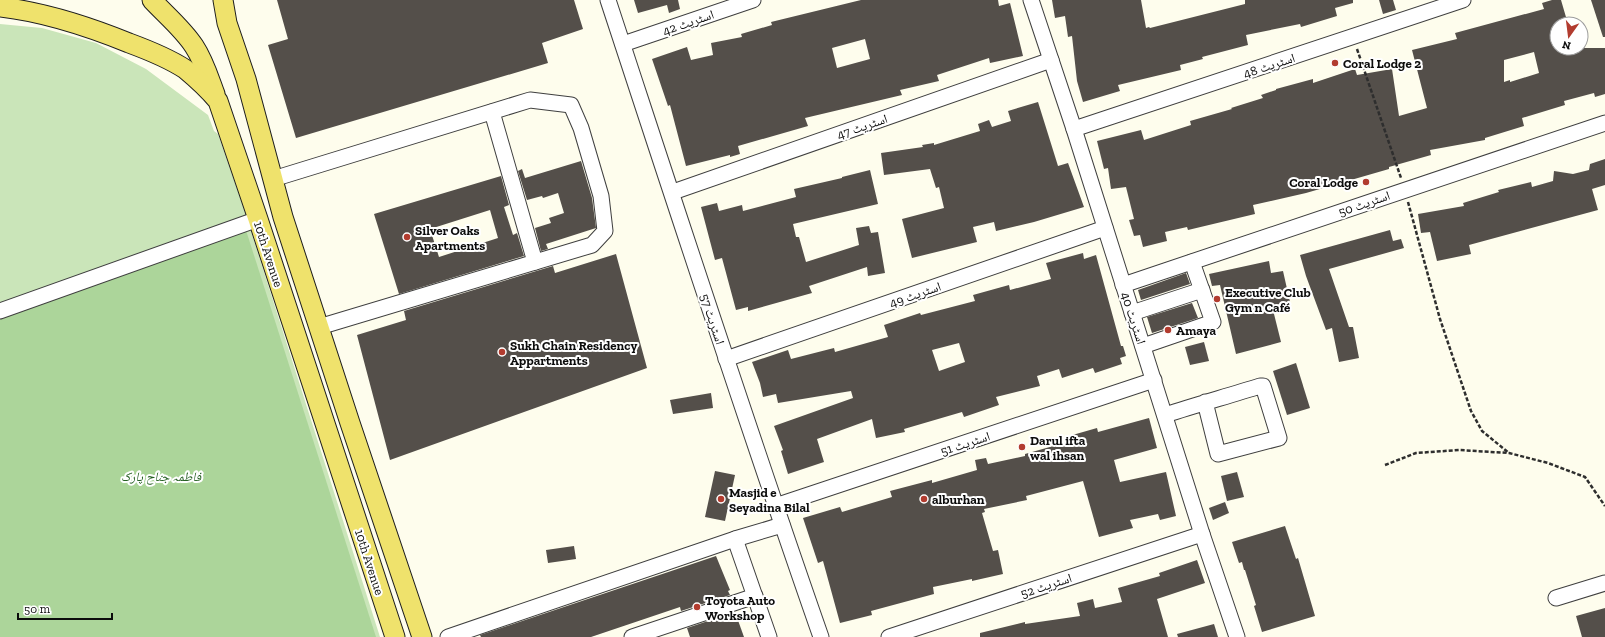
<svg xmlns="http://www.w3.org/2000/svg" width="1605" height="637" viewBox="0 0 1605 637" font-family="'Zilla Slab','Noto Naskh Arabic',serif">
	<rect width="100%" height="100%" fill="#fefded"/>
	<!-- green -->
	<polygon fill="#cae5b9" points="0,24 42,28 96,43 146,69 208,115 214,131 218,134 244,209 380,637 0,637"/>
	<!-- forest -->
	<polygon fill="#acd59a" points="244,224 376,637 0,637 0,315"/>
	<!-- building -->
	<g fill="#544f4a" fill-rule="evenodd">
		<polygon points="277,0 574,0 583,29 542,43 548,63 296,138 268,45 288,39"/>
		<polygon points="634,0 678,0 680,9 669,13 667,5 638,13"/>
		<path d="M861,0H998L999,6L1010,3L1023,56L990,63L989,58L937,75L939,81L900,90L902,95L805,118L808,126L738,146L740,154L730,157V155L686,166L670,105L668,106L652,59L687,47L691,60L713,55L711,43L742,37L741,34L772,25L771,22ZM865,39L870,59L837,68L832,48Z"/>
		<polygon points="1052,0 1141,0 1146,28 1149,27 1150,28 1245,4 1245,0 1353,0 1353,3 1335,8 1337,16 1301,27 1300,24 1246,35 1248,45 1202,57 1203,59 1180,65 1181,70 1118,85 1120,91 1083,102 1077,81 1072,36 1068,37 1065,16 1055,18"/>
		<polygon points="1379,0 1393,0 1396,10 1383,14"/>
		<path d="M1552,0H1561L1568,24H1557V48H1605V94L1595,97L1594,93L1564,101L1565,105L1522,118L1524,126L1485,138V140L1430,150L1431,155L1389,167V169L1306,193L1253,205L1255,214L1188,230L1187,227L1165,232L1167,241L1143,247L1140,235L1134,236L1129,220L1134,219L1126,187L1111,189L1108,168L1104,169L1097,141L1141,130L1144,140L1191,125L1190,121L1232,109L1231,108L1263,98L1261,95L1276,90V89L1313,79V83L1355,69L1357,75L1392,69L1399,116L1427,108L1412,50L1457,39L1455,33L1544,9L1542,3ZM1534,52L1539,73L1510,82V80L1504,82V60Z"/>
		<polygon points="1591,0 1605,0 1605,37 1603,37"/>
		<polygon points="1038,102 1058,166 1068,163 1084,207 1034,222 996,231 994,222 973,227 977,242 912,258 902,219 944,208 939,187 936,188 930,169 884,175 881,153 923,147 922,145 934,143 934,145 980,131 978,124 989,120 992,127 1011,121 1008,111"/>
		<polygon points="1605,159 1605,185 1592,189 1598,210 1469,245 1471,254 1437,261 1430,232 1421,233 1418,214 1464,206 1463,203 1499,192 1498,190 1531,182 1532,187 1553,181 1554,171 1573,174 1589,170 1590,164"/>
		<polygon points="581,161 592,198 596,228 546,244 548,249 541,251 535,228 551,223 549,218 564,213 558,193 543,198 542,196 527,200 518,171 522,169 525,178"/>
		<polygon points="870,170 878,204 793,224 796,237 799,237 806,262 859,245 856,228 869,226 871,233 878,232 885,273 868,276 867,267 809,286 812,293 748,311 748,307 736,310 722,258 715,260 701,207 717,203 719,211 742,205 743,211 796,197 794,189 842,178 842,177"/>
		<path d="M501,176L509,205L504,207L513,235L517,233L524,256L399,294L374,214ZM490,210L498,238L439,257L430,229Z"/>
		<polygon points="1390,230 1393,241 1401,239 1404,248 1329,269 1349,327 1353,327 1359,358 1339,362 1332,328 1326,330 1306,276 1300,255"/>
		<path d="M1083,253L1084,259L1096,255L1121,346H1123L1126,356L1120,358L1122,364L1095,373L1093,368L1062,378L1059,369L1037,376L1040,386L996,397L999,405L964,417L962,412L904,429L905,432L876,438L872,419L817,439L824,462L788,474L781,451L783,450L774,426L853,398L851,391L778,403L776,394L763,397L760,383L752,362L788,350L791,359L834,348L835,352L888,337L884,325L920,313L921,315L975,301L973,295L1009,285L1010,290L1051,279L1046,263ZM959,343L965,362L939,371L932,350Z"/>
		<polygon points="616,254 647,368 390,460 357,335 406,320 404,311 553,266 555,273"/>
		<polygon points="1269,261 1271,273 1283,271 1290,302 1272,306 1281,342 1236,354 1220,285 1212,286 1209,274"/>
		<polygon points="1186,273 1190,284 1141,300 1138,290"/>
		<polygon points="1192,303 1198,318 1152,333 1147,317"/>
		<polygon points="1204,342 1209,361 1190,365 1185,347"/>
		<polygon points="1296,363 1310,408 1287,415 1273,371"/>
		<polygon points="711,393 713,408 673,414 670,400"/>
		<polygon points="1149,418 1157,448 1114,460 1120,482 1166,472 1176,516 1160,520 1158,514 1130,520 1133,528 1099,537 1083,481 1026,496 1027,500 984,509 985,512 982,513 993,551 998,550 1003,574 972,581 972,579 933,587 934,594 871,611 872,615 840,623 823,561 818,563 803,518 840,507 842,512 892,497 890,491 932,480 932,483 977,470 975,460 986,458 988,464 1025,456 1025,454 1071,441 1069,436 1097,428 1098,432"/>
		<polygon points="715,471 735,475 725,521 705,517"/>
		<polygon points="1237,472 1244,497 1227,501 1221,476"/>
		<polygon points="1225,502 1229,513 1213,520 1209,508"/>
		<polygon points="1285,526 1296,559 1298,558 1315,616 1262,632 1254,606 1256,605 1245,570 1244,570 1242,562 1239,563 1232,542"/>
		<polygon points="574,546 576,559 548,563 546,550"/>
		<polygon points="716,556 730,590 728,591 730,595 681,611 680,607 591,637 481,637 480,635"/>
		<polygon points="1197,560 1205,583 1157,599 1168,637 980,637 980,633 1025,622 1025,624 1080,616 1077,603 1093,599 1095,608 1122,602 1118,588 1160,576 1159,573"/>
		<polygon points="1605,608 1605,637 1582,637 1576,616"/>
		<polygon points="735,612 744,637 690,637 687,628"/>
		<polygon points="1214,624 1218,637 1178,637 1177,634"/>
	</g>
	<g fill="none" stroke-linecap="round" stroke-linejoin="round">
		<defs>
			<g id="minor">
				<path d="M608,0C678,213 747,426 821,637"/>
				<polyline points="1031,0 1074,129 1202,534 1237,637"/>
				<polyline points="623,44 753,0"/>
				<polyline points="492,112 535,262"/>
				<polyline points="1074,129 1463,0"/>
				<polyline points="273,179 530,100 571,105 581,128 601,196 605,231 592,245 319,327"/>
				<polyline points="673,192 1051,60"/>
				<polyline points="1123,285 1605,123"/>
				<polyline points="0,311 258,219"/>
				<polyline points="1132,313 1202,290"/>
				<polyline points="1143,346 1213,322 1192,262"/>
				<polyline points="726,359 1105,228"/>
				<path d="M1165,415C1196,405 1228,396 1260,386H1263L1279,438L1218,454L1205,402"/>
				<polyline points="775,506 1154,380"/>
				<polyline points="735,539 769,637"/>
				<polyline points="1556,598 1605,583"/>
				<polyline points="448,637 735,539 782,525"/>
				<polyline points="632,637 755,596"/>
				<polyline points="889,637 1202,534"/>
			</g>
			<g id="major">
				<path d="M152,0C166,15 183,29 194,46C204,61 209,78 215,94"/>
				<polyline points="223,0 227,23 246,79 283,217 350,423 422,637"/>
				<path d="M0,7C45,12 87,26 129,43C148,50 168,58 185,69C197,79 208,89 218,101L258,219L395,637"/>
			</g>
		</defs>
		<!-- minor casing -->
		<use href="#minor" stroke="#3f3f3f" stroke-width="17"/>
		<!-- major casing -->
		<use href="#major" stroke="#1d1d1d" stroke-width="21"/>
		<!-- path -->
		<g stroke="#2e2e2e" stroke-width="2.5" stroke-dasharray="4 2" stroke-linecap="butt">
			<polyline points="1357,49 1401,178"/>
			<polyline points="1408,202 1440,319 1471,411 1482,431 1509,453"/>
			<polyline points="1385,465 1416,453 1459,450 1509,453 1548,463 1585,477 1605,506"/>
		</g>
		<!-- minor -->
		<use href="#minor" stroke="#fff" stroke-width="15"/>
		<!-- major -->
		<use href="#major" stroke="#efe26c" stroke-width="19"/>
	</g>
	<!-- markers -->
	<g fill="#b23c2f" stroke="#fff" stroke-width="1.5">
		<circle cx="1335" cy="63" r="4"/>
		<circle cx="1366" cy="182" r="4"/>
		<circle cx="407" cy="237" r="4"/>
		<circle cx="1217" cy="299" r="4"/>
		<circle cx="1168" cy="330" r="4"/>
		<circle cx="502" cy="352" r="4"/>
		<circle cx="1022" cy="447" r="4"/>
		<circle cx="721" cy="499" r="4"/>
		<circle cx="924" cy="499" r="4"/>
		<circle cx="697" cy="607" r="4"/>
	</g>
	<g text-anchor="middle" stroke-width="4" stroke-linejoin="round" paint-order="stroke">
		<!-- street labels -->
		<g font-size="13" fill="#0c0c0c" stroke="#fff">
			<text transform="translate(688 22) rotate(-19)" y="5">اسٹریٹ 42</text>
			<text transform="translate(1269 65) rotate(-18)" y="5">اسٹریٹ 48</text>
			<text transform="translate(862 126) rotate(-19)" y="5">اسٹریٹ 47</text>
			<text transform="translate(1364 203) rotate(-19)" y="5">اسٹریٹ 50</text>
			<text transform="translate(269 254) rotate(72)" y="5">10th Avenue</text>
			<text transform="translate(915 294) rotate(-19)" y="5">اسٹریٹ 49</text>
			<text transform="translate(1134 318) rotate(72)" y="5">اسٹریٹ 40</text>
			<text transform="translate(713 319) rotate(72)" y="5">اسٹریٹ 57</text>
			<text transform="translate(965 443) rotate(-18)" y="5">اسٹریٹ 51</text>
			<text transform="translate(370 562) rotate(72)" y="5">10th Avenue</text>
			<text transform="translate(1046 585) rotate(-18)" y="5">اسٹریٹ 52</text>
		</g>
		<!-- poi labels -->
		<g font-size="13" font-weight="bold" fill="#0c0c0c" stroke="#fff" text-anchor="start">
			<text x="1343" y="68">Coral Lodge 2</text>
			<text x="1358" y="187" text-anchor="end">Coral Lodge</text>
			<text x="415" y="235">Silver Oaks<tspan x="415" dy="15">Apartments</tspan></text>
			<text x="1225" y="297">Executive Club<tspan x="1225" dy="15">Gym n Café</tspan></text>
			<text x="1176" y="335">Amaya</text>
			<text x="510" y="350">Sukh Chain Residency<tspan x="510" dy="15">Appartments</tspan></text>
			<text x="1030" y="445">Darul ifta<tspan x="1030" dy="15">wal ihsan</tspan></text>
			<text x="729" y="497">Masjid e<tspan x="729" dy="15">Seyadina Bilal</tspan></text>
			<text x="932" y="504">alburhan</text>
			<text x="705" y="605">Toyota Auto<tspan x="705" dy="15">Workshop</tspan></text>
		</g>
		<!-- park labels -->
		<g font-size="13" font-style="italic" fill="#255f22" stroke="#fff">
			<text x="161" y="481">فاطمہ جناح پارک</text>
		</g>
	</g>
	<!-- north arrow -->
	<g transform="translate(1569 36) rotate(194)"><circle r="19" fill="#ffffff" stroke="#9e9e9e"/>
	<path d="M0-3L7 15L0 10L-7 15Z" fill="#b23c2f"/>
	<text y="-6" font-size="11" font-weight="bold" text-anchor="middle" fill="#0c0c0c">N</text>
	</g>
	<!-- scale -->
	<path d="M18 613v6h94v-6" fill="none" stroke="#0c0c0c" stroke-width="2"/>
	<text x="24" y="613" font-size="12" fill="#0c0c0c" stroke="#ffffff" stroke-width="3" paint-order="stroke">50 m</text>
</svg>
